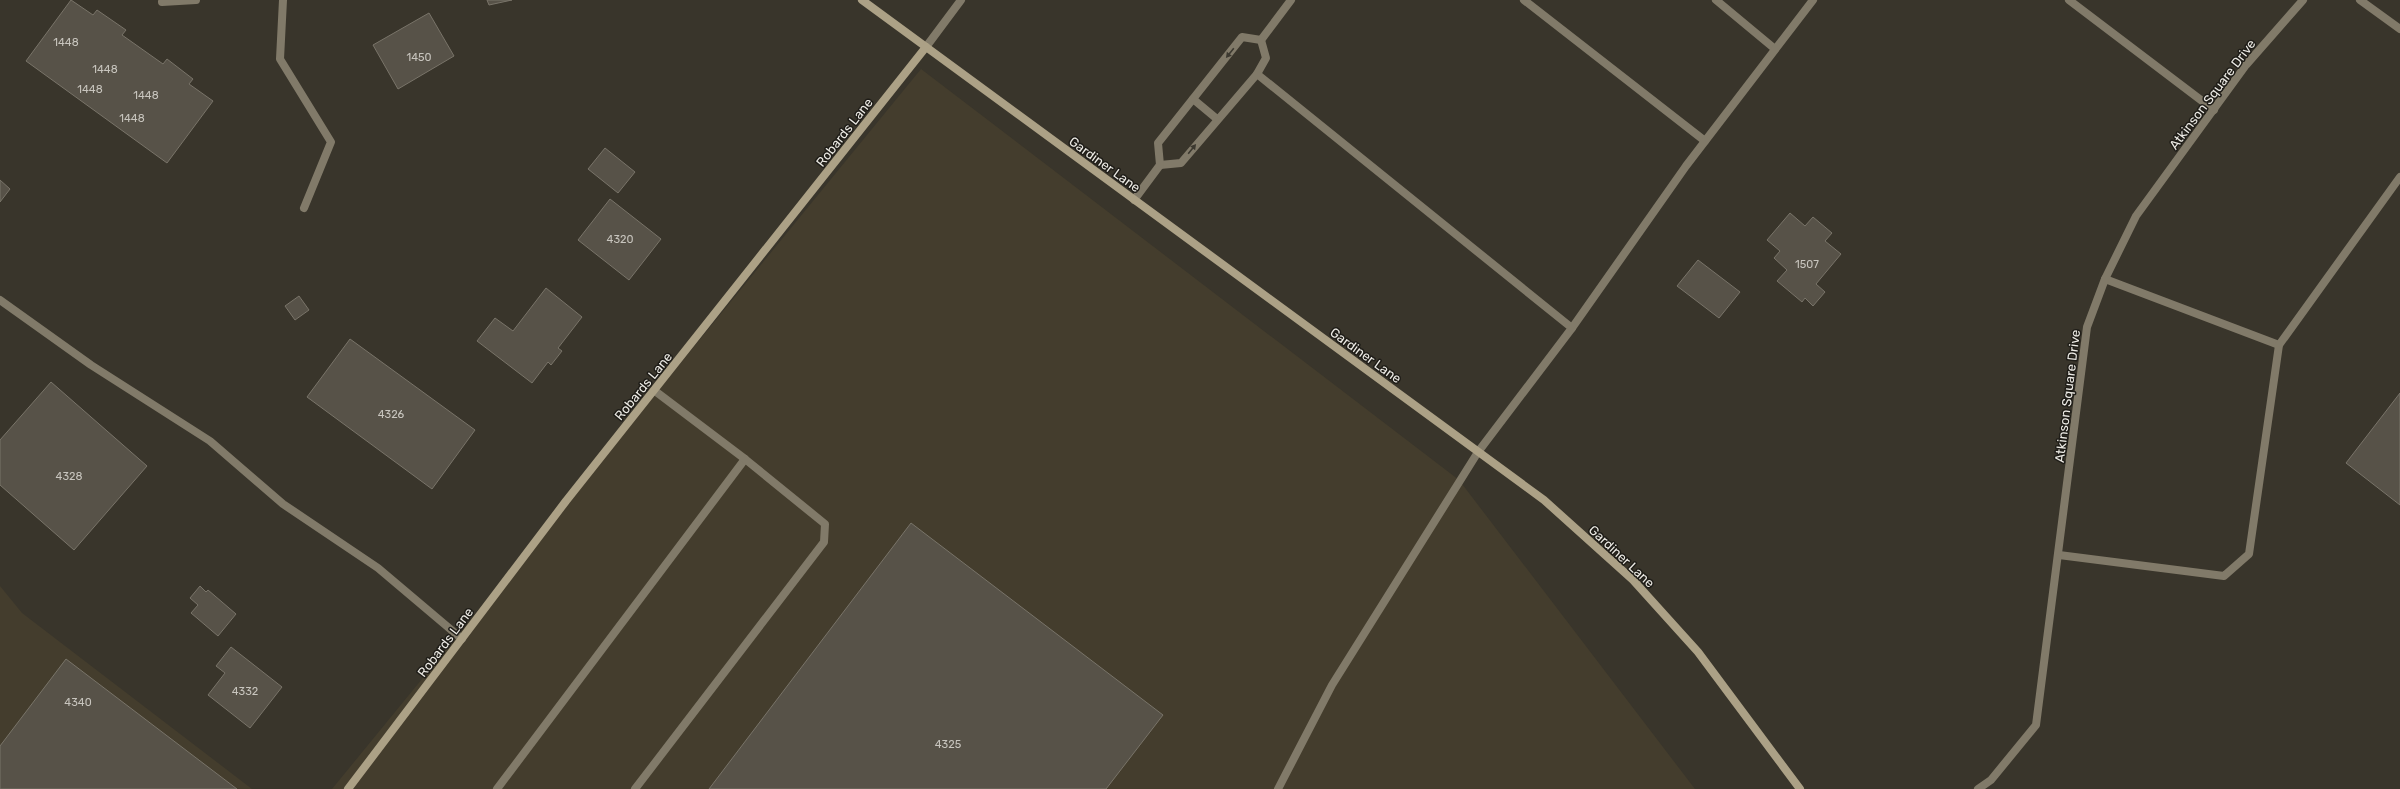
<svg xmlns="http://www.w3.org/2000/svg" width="2400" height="789" viewBox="0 0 2400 789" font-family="Rubik,sans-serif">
	<rect width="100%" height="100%" fill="#39352b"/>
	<!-- built -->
	<g fill="#443d2d">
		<polygon points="921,69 1459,480 1695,789 332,789"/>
		<polygon points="0,586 22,613 252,789 0,789"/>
	</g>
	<!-- building -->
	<g fill="#575248" stroke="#797469">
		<polygon points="71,0 93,15 97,10 126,30 122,35 163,64 167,59 193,79 189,84 213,101 167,163 26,61"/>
		<polygon points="487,0 512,0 489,5"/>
		<polygon points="429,13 454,56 398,89 373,45"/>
		<polygon points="605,148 635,172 618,193 588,169"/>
		<polygon points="0,180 10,189 0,202"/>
		<polygon points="610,199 661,239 629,280 578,240"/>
		<polygon points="1790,213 1805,226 1813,217 1832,233 1825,241 1841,254 1816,284 1825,292 1813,306 1805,298 1802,302 1777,281 1787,270 1774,258 1780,251 1767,240"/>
		<polygon points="1698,260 1740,292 1719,318 1677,286"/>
		<polygon points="546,288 582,317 558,348 562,351 551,365 548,362 532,383 477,341 495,318 513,331"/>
		<polygon points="299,296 309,310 295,320 285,306"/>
		<polygon points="350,339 475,430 432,489 307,397"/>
		<polygon points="51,382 147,466 74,550 0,485 0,440"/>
		<polygon points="2400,393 2400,505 2346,463"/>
		<polygon points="911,523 1163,715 1106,789 709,789"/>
		<polygon points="200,586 206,592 208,590 236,614 218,636 191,613 198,605 190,598"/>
		<polygon points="231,647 282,687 250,728 208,695 225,673 216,666"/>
		<polygon points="66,659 237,789 0,789 0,746"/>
	</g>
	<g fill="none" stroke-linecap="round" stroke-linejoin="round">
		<!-- lane -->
		<g stroke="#817a69" stroke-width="8">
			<polyline points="283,0 280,59 331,142 304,208"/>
			<polyline points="1524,0 1705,141"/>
			<polyline points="1716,0 1775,49"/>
			<polyline points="2069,0 2214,110"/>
			<polyline points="2360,0 2400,29"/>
			<polyline points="162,2 196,0"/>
			<polyline points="1261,40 1291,0"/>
			<polyline points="1257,74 1572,328 1478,452 1332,685 1278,789"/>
			<polyline points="1193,99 1217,119"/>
			<polyline points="1160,165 1181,163 1257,74 1266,58 1261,40"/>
			<polyline points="1134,200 1160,165 1158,143 1242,37 1261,40"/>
			<polyline points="2105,279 2279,345"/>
			<polyline points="0,300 91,365 210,441 283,504 378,568 462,639"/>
			<polyline points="1572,328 1686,166 1813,0"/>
			<polyline points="2059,555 2224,576 2249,554 2279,345 2400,177"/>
			<polyline points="497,789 745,459"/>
			<polyline points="635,789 824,542 825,524 745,459 655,391"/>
		</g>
		<!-- street -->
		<g stroke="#817a69" stroke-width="8">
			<polyline points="926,47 961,0"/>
			<polyline points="1978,789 1991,780 2036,725 2087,327 2105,279 2136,216 2246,65 2303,0"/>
		</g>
		<!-- secondary -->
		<g stroke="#aca186" stroke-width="8">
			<polyline points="862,0 1544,500 1633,580 1698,652 1800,789"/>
			<polyline points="348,789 566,501 926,47"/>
		</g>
	</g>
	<!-- one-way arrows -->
	<defs><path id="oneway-solid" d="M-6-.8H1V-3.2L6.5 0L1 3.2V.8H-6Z"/></defs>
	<g fill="#3c3930">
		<use href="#oneway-solid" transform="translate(1230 53) rotate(129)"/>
		<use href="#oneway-solid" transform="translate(1192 149) rotate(-51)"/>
	</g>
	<g text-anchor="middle" stroke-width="3" stroke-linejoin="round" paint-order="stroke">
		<!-- number labels -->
		<g font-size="11" fill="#c8c5be">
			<text x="66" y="46">1448</text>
			<text x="419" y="61">1450</text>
			<text x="105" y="73">1448</text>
			<text x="90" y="93">1448</text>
			<text x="146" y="99">1448</text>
			<text x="132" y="122">1448</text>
			<text x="620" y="243">4320</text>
			<text x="1807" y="268">1507</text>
			<text x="391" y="418">4326</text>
			<text x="69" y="480">4328</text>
			<text x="245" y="695">4332</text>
			<text x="78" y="706">4340</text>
			<text x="948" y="748">4325</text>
		</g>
		<!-- street labels -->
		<g font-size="13" fill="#edebe5" stroke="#1f1d18">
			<text transform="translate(2212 94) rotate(-53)" y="5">Atkinson Square Drive</text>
			<text transform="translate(844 132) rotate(-52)" y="5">Robards Lane</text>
			<text transform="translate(1105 164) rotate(36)" y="5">Gardiner Lane</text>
			<text transform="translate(1366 355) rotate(36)" y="5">Gardiner Lane</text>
			<text transform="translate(643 386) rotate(-51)" y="5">Robards Lane</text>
			<text transform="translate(2067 396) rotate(-83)" y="5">Atkinson Square Drive</text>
			<text transform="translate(1622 556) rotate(43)" y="5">Gardiner Lane</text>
			<text transform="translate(445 642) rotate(-53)" y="5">Robards Lane</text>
		</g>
	</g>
</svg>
